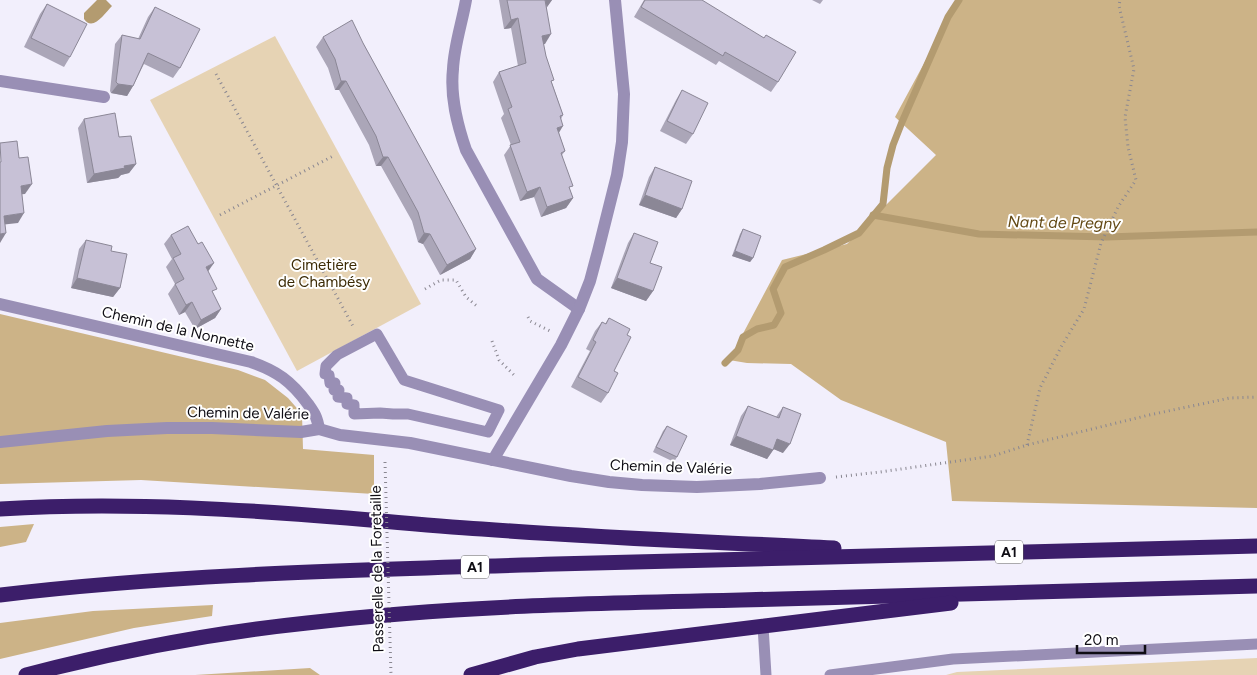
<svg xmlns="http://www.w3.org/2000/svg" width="1257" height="675" viewBox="0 0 1257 675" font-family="Figtree,sans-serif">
	<rect width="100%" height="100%" fill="#f2effc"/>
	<!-- green -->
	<g fill="#e6d3b4">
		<polygon points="275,36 421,304 297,371 150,100"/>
		<polygon points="1257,658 1257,675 946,675 957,672"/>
	</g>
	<!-- forest -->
	<g fill="#ccb387">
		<polygon points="960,0 1257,0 1257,508 952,501 946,442 841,400 791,364 747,363 729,360 782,260 847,244 936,155 895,117 954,8"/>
		<polygon points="0,314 238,370 265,380 288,398 302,414 303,449 374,455 374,494 141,480 0,484"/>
		<polygon points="34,524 26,542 0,547 0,527"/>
		<polygon points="213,605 212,616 134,628 0,659 0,623 93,611"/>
		<polygon points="310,668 320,675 193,675 195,675"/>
	</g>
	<!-- water -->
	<path fill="#b39b70" d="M97,0H106L112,6C105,13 93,32 84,19V13Z"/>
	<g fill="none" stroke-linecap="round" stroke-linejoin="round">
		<!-- stream -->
		<g stroke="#b39b70" stroke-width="7">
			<polyline points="873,215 979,234 1107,237 1257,232"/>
			<polyline points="725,363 738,350 743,337 757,329 774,325 781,313 773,289 785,267 824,250 859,233 883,204 887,168 893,145 902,122 948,17 959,0"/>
		</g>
		<!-- path -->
		<g stroke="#8a8791" stroke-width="3" stroke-dasharray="1 4" stroke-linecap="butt">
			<polyline points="216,74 354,328"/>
			<polyline points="220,215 335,155"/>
			<polyline points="425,289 441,280 456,280 466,297 478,307"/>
			<polyline points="528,317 530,321 550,331"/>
			<polyline points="492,341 499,360 514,375"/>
			<polyline points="1027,445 1040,388 1061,347 1084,309 1101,243 1118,207 1136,180 1128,147 1125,117 1134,69 1119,6 1120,0"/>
			<polyline points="836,477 880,472 993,456 1027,445 1149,415 1230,398 1257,397"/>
		</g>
		<!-- service -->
		<g stroke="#998fb5" stroke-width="11">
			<polygon points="377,334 404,380 499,410 488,432 408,414 393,414 380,413 354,414 354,405 347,404 347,398 338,397 339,390 334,390 335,383 330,383 329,375 325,374 326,366 337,355"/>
			<polyline points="763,626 766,675"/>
			<polyline points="830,675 953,659 1257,644"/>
		</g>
		<!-- minor -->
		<g stroke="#998fb5" stroke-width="12">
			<path d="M466,0C462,23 454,46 453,69C450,97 457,124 466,150L537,279L579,309"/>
			<polyline points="0,81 104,97"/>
			<path d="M0,304L251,362C277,371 291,381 308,404C315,414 317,417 319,429"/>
			<polyline points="0,442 107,431 167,428 212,428 301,432 319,429 340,435 410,443 571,476 609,482 642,485 697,487 760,484 820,478"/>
			<polyline points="493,460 561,345 579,309 590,281 598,251 617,175 622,142 624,94 615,0"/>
		</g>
		<!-- motorway -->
		<g stroke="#3c1e6a" stroke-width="15">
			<path d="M0,509C127,501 255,510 382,521C415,524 448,527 482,529C599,538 717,542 834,548"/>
			<path d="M0,595C184,573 370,570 555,564C789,558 1023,552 1257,546"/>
			<path d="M26,675C118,651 212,633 307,623C451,606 596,603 741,600C913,596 1085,591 1257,586"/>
			<polyline points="471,675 535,657 578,649 951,603"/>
		</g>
		<!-- path-bridge -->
		<polyline stroke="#8a8791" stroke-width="3" stroke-dasharray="1 4" stroke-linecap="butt" points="385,462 391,675"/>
	</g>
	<!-- wall -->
	<g fill="#aba6b8">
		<polygon points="499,0 552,0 547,7 545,44 543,44 552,83 563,115 561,119 559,133 565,151 562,155 570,190 573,198 566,208 541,217 534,197 520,201 504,155 511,145 501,118 504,114 493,82 499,72 518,66 511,28 504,29"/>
		<polygon points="644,0 702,0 778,82 771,92 719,61 716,65 634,17"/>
		<polygon points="812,0 823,0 820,4"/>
		<polygon points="47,4 70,57 64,67 24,47 40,14"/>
		<polygon points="155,7 180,68 173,78 144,64 133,86 127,96 111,93 110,91 115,44 122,35 138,39 148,17"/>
		<polygon points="323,37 363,43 476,249 470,259 440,275 423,244 418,242 412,221 381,166 376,166 369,145 339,90 335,90 328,68 316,47"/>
		<polygon points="682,90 693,134 686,144 660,131 676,100"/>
		<polygon points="84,119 119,137 136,164 129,173 121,175 118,178 87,183 78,128"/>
		<polygon points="655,167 682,209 676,218 639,205 649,177"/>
		<polygon points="743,229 753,258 750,262 732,256 740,234"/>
		<polygon points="634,233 650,263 653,291 646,301 611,288 628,243"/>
		<polygon points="171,235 208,271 213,294 221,309 215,318 195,329 185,312 179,315 168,294 175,284 166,267 172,259 164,244"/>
		<polygon points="86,240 111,251 120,288 113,297 71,288 79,249"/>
		<polygon points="609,318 627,335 614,371 608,393 601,403 571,387 590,351 586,349 595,331 602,322 605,324"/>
		<polygon points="748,406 776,417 783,407 783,453 774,449 767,459 730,445 741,416"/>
		<polygon points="667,426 677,457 674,462 653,452 663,431"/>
	</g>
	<!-- shaded-wall -->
	<g fill="#8b8796">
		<polygon points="545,0 552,0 547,7"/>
		<polygon points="518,18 511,28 504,29 511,20"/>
		<polygon points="551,34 545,44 535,45 542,36"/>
		<polygon points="341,81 346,81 339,90 335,90"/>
		<polygon points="118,84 133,86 127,96 111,93"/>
		<polygon points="563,126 557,136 557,128"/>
		<polygon points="383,157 388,157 381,166 376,166"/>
		<polygon points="136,164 129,173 121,175 118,178 87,183 94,174 124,166"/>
		<polygon points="32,184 25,194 14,195 21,186"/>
		<polygon points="540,187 534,197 520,201 527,192"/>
		<polygon points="645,195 682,209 676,218 639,205"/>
		<polygon points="573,198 566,208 541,217 547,207"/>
		<polygon points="24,213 18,223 0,225 4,216"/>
		<polygon points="6,233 0,243 0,234"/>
		<polygon points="424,233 430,234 423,244 418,242"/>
		<polygon points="476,249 470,259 440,275 447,265"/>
		<polygon points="735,251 753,258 750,262 732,256"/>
		<polygon points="214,263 207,273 206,267"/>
		<polygon points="77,278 120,288 113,297 71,288"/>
		<polygon points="617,278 653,291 646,301 611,288"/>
		<polygon points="192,302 185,312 179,315 186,305"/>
		<polygon points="221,309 215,318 195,329 201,320"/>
		<polygon points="736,436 773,450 767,459 730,445"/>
		<polygon points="777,439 790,444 783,453 771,448"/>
	</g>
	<!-- building -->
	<g fill="#c7c1d6" stroke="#8b8796">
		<polygon points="507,0 545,0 551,34 542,36 546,56 554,80 551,81 563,115 560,116 563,126 557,128 565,151 561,153 573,186 569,187 573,198 547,207 540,187 527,192 510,145 520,142 508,109 512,107 499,72 526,63 518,18 511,20"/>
		<polygon points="645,0 702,0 764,38 766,35 796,52 778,82 725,52 723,56 641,7"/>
		<polygon points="47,4 87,24 70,57 31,38"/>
		<polygon points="155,7 200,29 180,68 148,53 133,86 118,84 116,82 122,35 140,39"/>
		<polygon points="352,20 363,43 476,249 447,265 430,234 424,233 418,212 388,157 383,157 376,136 346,81 341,81 335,59 323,37"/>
		<polygon points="682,90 708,103 693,134 667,121"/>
		<polygon points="115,113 119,137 131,136 136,164 124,166 125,168 94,174 84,119"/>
		<polygon points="17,141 19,158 28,157 32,184 21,186 24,213 4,216 6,233 0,234 0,162 1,162 0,143"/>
		<polygon points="655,167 692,181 682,209 645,195"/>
		<polygon points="188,226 198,244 202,242 214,263 206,267 217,289 212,291 221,309 201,320 192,302 186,305 175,284 184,279 173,258 181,254 171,235"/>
		<polygon points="743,229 761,236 753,258 735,251"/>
		<polygon points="634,233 658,242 650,263 662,267 653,291 617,278"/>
		<polygon points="86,240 112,246 111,251 127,254 120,288 77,278"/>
		<polygon points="609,318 630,329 627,335 631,337 614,371 618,373 608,393 578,377 596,342 593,340 602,322 606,324"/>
		<polygon points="748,406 779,418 783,407 801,414 790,444 777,439 773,450 736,436"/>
		<polygon points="667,426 687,436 677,457 656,447"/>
	</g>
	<g text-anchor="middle" stroke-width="4" stroke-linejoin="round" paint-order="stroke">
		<!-- shield labels -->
		<g fill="#fff" stroke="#56555a" stroke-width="1">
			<rect x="995" y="540.5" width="28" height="23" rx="4"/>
			<rect x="461" y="555.5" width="28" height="23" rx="4"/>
		</g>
		<g font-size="14" font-weight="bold" fill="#0e0c13">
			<text x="1009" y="557">A1</text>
			<text x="475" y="572">A1</text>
		</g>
		<!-- park labels -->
		<g font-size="15" fill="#3b2a04" stroke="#fff">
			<text x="324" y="270">Cimetière<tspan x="324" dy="17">de Chambésy</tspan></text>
		</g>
		<!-- street labels -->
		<g font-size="15" fill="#0e0c13" stroke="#fff">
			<text transform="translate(178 329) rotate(13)" y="5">Chemin de la Nonnette</text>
			<text transform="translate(248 413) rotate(1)" y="5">Chemin de Valérie</text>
			<text transform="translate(671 467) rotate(2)" y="5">Chemin de Valérie</text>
			<text transform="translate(377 569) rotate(-91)" y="5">Passerelle de la Foretaille</text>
		</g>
		<!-- water labels -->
		<g font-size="16" font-style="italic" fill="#634914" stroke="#fff">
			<text transform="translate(1064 222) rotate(1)" y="6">Nant de Pregny</text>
		</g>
	</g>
	<!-- scale -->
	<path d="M1077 645v8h68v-8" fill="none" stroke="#0e0c13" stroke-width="2.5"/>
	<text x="1084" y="645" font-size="15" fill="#0e0c13" stroke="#ffffff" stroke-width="4" paint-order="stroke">20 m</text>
</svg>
